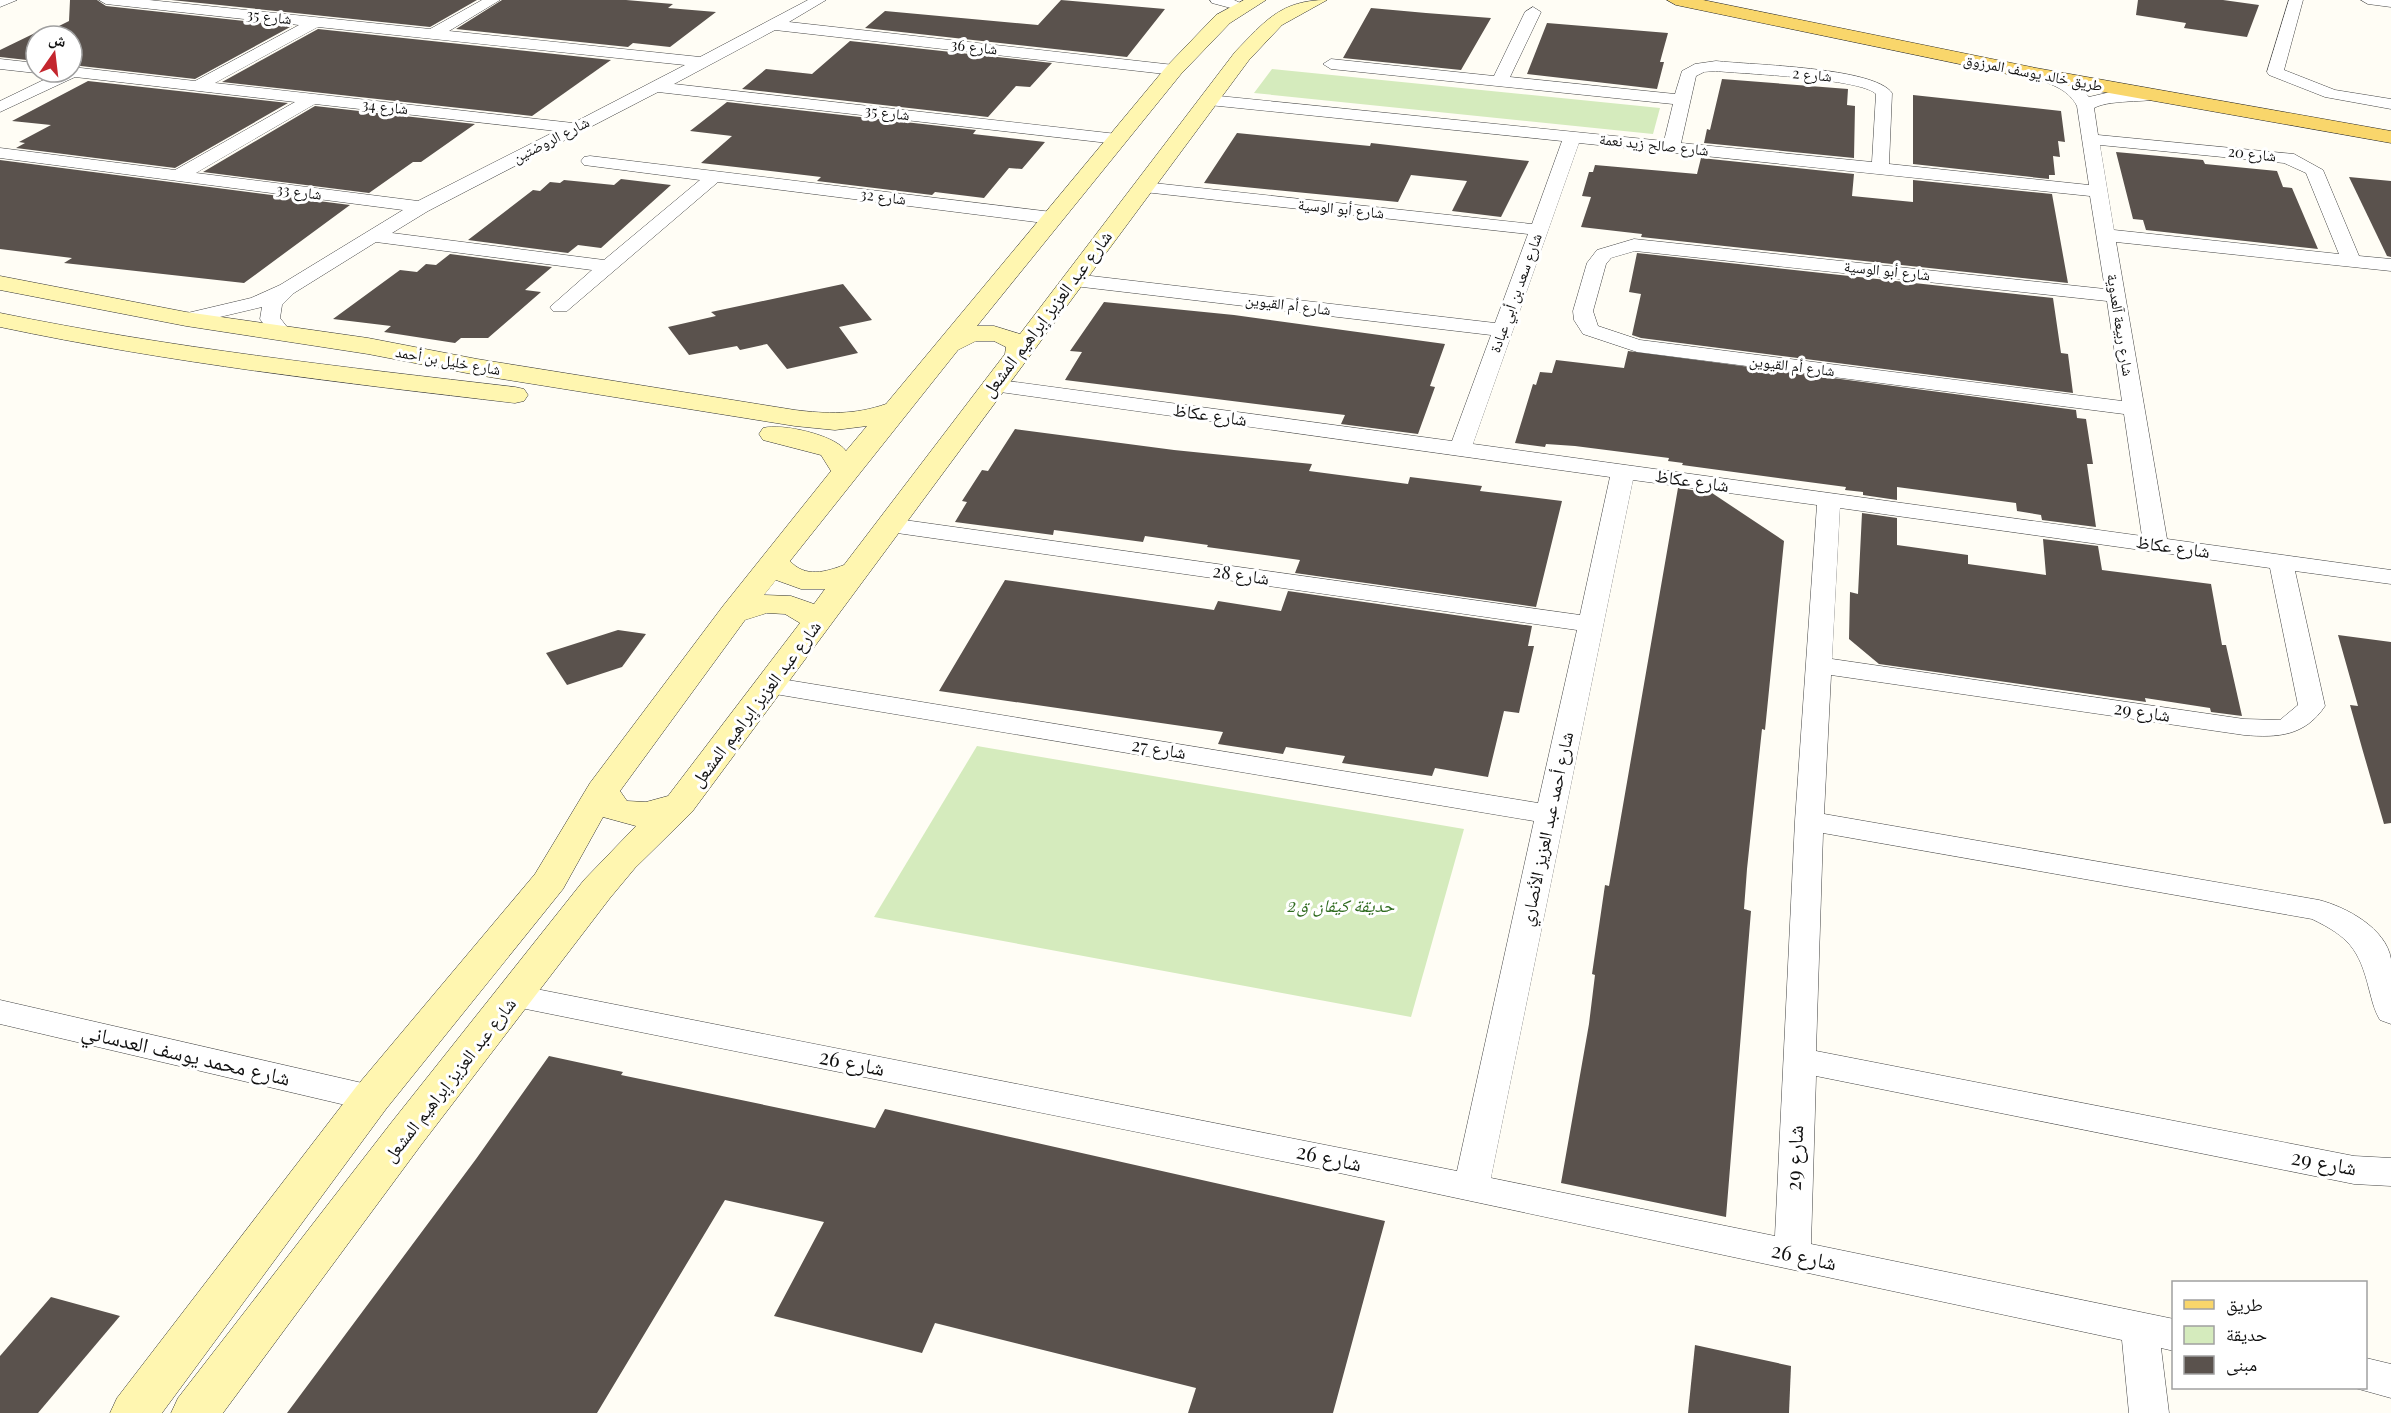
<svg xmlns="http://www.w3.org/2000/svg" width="2391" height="1413" viewBox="0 0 2391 1413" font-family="'Playfair Display','Noto Naskh Arabic',serif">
	<rect width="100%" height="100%" fill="#fffdf5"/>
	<!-- green -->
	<g fill="#d5ebbd">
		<polygon points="1272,69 1660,108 1653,134 1254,93"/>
		<polygon points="977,746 1464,829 1411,1017 874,917"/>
	</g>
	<!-- building -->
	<g fill="#5a524d">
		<polygon points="70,0 97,0 106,6 292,26 195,79 72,65 72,36 36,36 36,61 0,57 0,50 35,33 43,34 69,21"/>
		<polygon points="171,0 477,0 430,27"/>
		<polygon points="502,0 626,0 673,4 668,8 716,12 670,47 633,43 628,47 456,29"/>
		<polygon points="1061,0 1165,9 1127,57 865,28 885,11 1038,25"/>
		<polygon points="2138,0 2223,0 2259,5 2247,37 2184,28 2186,23 2136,15"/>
		<polygon points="1371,8 1426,13 1491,18 1461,70 1343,58"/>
		<polygon points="1547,23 1668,33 1660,62 1664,62 1657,89 1527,74"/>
		<polygon points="318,29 611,60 532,116 222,82"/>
		<polygon points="850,41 1052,63 1030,87 1016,86 988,117 742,89 766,69 812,74"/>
		<polygon points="1722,79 1848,89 1847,105 1855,106 1854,158 1704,143 1707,129 1710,130"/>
		<polygon points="88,81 288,103 175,168 16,148 25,143 19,142 51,125 12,121"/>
		<polygon points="1913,95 2061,111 2065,142 2058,141 2060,157 2053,156 2055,175 2049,175 2049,179 1913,164"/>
		<polygon points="727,102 976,130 973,134 1045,142 1022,169 1009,168 984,198 935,192 932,195 817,181 821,177 701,163 732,136 690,131"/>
		<polygon points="315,106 475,124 421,162 413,162 369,193 203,172"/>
		<polygon points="1237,133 1370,146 1371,143 1529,161 1501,217 1452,211 1467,181 1411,175 1398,202 1204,183"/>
		<polygon points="2116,152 2203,160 2205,164 2277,171 2283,187 2292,188 2318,249 2146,230 2143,220 2133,219"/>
		<polygon points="1701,158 1854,174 1852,196 1913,202 1913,180 2052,194 2068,283 1641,237 1642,234 1581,227 1591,197 1582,196 1589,172 1593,172 1595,165 1697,174"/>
		<polygon points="0,160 350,205 244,283 64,263 72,258 0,249"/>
		<polygon points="2349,177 2391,181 2391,257 2387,256"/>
		<polygon points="621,179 671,185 601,248 578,245 568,253 468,240 533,190 540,191 550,182 560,183 564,180 614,185"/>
		<polygon points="1637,253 2053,298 2061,353 2068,354 2073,393 1641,338 1632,335 1641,294 1629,292"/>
		<polygon points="450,254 552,267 525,290 541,292 488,338 461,338 455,343 384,332 391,326 333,319 400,270 417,272 426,264 436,265"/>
		<polygon points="843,284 872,320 839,327 858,353 787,369 767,344 740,350 737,346 689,355 668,327 716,316 711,312"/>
		<polygon points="1104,302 1234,315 1445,344 1430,386 1435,387 1418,434 1341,424 1345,415 1065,380 1082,352 1070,351"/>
		<polygon points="1628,351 2076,410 2077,418 2086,419 2093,464 2087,464 2096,527 2042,520 2041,515 2017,511 2016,503 1897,487 1897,500 1863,495 1863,492 1845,490 1846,487 1682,465 1683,463 1668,461 1669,458 1575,446 1546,444 1545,447 1515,443 1533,384 1536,385 1540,372 1552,373 1556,360 1624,368"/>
		<polygon points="1015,429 1174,450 1312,464 1309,471 1408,484 1410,477 1482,486 1480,491 1562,501 1536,607 1295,573 1300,560 1207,547 1208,545 1145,536 1143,542 1054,530 1053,535 955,522 967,502 962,501 982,470 988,471"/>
		<polygon points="1678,488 1712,493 1784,541 1765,730 1762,729 1747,869 1744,909 1751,911 1726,1217 1561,1183 1589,1024 1595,975 1592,974 1605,885 1609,886"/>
		<polygon points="1862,513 1897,518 1897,545 1968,555 1968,564 2046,575 2043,539 2098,546 2102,570 2211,584 2222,645 2226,645 2242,716 2211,712 2210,708 2145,698 2146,702 1879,664 1849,639 1850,592 1858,594"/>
		<polygon points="1005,580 1214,610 1218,601 1281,611 1288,591 1532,626 1528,646 1534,646 1519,713 1504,711 1488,777 1435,768 1432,776 1342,763 1345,756 1286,747 1283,754 1218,744 1223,732 939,691"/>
		<polygon points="618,630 646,634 622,667 567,685 546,653"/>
		<polygon points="2338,635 2391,642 2391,823 2384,824 2362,748 2350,705 2358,706"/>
		<polygon points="549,1056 623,1072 621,1075 875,1128 885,1109 1385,1221 1333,1413 1188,1413 1196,1388 935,1323 922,1353 774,1316 824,1222 725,1200 597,1413 287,1413 476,1159"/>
		<polygon points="51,1297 120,1316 38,1413 0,1413 0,1356"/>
		<polygon points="1695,1345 1791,1366 1789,1413 1688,1413"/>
	</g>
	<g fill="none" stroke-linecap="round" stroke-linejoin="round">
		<defs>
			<g id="street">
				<polygon points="0,0 17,0 0,7"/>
				<path d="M99,0H149L430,29L482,0H500L449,31L700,57L808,0H826L789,22L1174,65L1182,70L1174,75L775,30L674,84L1117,134L1126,139L1117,144L658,92L428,211L392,233L604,260L700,180L584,165L581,161L584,157L590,156L1052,212L1061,218L1052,224L718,182L567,311H553L550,307L592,270L376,242L294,293L282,305L280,318L291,332L288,336C274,340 268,330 260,319L262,307L186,325L179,323L176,319L179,315L251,298L280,285L403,210L0,158V148L175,170L295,102L75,77L0,112V101L60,72H72V67L195,81L299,25L106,4ZM318,27L685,65L573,123L215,83ZM315,104L556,131L418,201L196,173Z"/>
				<polygon points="1210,0 1234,0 1249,7 1242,11 1212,3"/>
				<polygon points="2289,0 2303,0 2284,70 2335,90 2391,99 2391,109 2325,97 2269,75 2267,72"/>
				<polygon points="2361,0 2391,0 2391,7 2368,4"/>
				<path d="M1533,7L1541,12L1510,77L1675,94L1682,71L1695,64L1716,61C1751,65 1874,67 1892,93L1889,164L2089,185L2077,106C2068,88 2048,83 2030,77L2028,74L2030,71C2050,66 2077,83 2089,97L2119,90L2162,93L2164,96C2158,104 2112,98 2094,108L2098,135L2294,154L2323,170L2359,256L2391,259V271L2116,242L2167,539L2391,570V584L2295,571L2325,706C2305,736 2278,738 2244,735L1831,675L1824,814L2319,900C2346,907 2386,928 2391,959C2391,979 2391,1003 2391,1024L2380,1020C2374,1010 2372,1000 2369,989C2359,949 2349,937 2312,919L1823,833L1816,1051L2354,1156L2391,1158V1186L2354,1184L1816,1076L1811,1244L2174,1319V1351L2161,1348L2169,1413H2129L2122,1340L1316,1168L516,1007L505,1004L500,996L505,988L516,985L1457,1171L1534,821L769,693L760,691L756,685L760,679L769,677L1538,803L1577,630L890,532L882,530L878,525L882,520L890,518L1580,615L1610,477L993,391L985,390L982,385L985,380L993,379L1452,441L1491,335L1074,286L1064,280L1074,274L1495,323L1528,234L1144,192L1135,187L1144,182L1532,224L1562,141L1209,105L1201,100L1209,95L1664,141L1673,104L1331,69L1323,64L1331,59L1494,76L1525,12ZM1716,71C1744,74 1860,78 1876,94L1872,162L1681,143L1696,76L1704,72ZM1579,143L2090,196L2105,289L1634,239L1597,250L1587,263L1573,311L1574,320L1583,334L1637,352L2124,414L2142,536L1473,444ZM2100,145L2284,163L2306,173L2339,254L2114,230ZM1635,251L2107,301L2122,401L1640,340L1598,326L1593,311L1606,264L1611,258ZM1633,480L1817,505L1795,821L1775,1236L1491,1178ZM1840,508L2270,568L2298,705L2280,720L2244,719L1832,659Z"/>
				<polygon points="0,59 36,63 36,72 39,72 36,73 0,69"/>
				<polygon points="0,1000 371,1085 383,1089 388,1098 383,1107 371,1111 0,1024"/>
				<polygon points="2366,1358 2391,1364 2391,1398 2355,1388 2366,1388"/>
			</g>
			<g id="secondary">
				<path d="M1244,0H1266L1230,23L1181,74L977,326H994L1020,334L1235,52C1265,21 1281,0 1327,0L1282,25L1249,60L692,812L635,868L610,898L421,1145L223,1413H171L178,1398L391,1123L584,880L636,826L603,817L563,889L386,1109L162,1413H110L117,1398L356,1087L535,874L590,783L723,606L831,471L821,455L763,440L759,434L763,428C782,423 835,435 846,451L867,426L835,430L795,426L477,375L368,354L186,326L0,290V276L186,312L368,338L477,359L795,410C827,414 855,415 886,404L1167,66L1216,15ZM976,341H994L1006,347L1005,354L844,565C826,572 805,578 790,561L958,350ZM776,580L801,589H825L814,604L791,596L764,595ZM767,613L785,614L800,623L668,796L646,802L627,801L620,791L745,620Z"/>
				<path d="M0,313C170,348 343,367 515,387L524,389L528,395L524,401L515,403C343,383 170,363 0,327Z"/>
			</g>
			<polygon id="primary" points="1667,0 1703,0 2036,68 2391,131 2391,143 2036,80 1676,5"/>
		</defs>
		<!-- street casing -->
		<use href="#street" stroke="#444" stroke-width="1"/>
		<!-- secondary casing -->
		<use href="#secondary" stroke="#333" stroke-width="1"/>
		<!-- primary casing -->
		<use href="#primary" stroke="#222" stroke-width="1"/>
		<!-- street -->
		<use href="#street" fill="#fff" fill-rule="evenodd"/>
		<!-- secondary -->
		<use href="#secondary" fill="#fff6b0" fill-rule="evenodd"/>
		<!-- primary -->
		<use href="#primary" fill="#f9d66b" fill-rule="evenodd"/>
	</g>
	<g text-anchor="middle" stroke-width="6" stroke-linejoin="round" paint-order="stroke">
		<!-- far-street labels -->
		<g font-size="15" fill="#111" stroke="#fff">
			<text transform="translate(269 17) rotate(6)" y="5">شارع 35</text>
			<text transform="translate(974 47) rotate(6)" y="5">شارع 36</text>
			<text transform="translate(2033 73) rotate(11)" y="5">طريق خالد يوسف المرزوق</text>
			<text transform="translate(1812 75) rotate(5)" y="5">شارع 2</text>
			<text transform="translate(385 107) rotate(6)" y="5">شارع 34</text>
			<text transform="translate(887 113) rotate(6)" y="5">شارع 35</text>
			<text transform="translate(551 140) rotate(-27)" y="5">شارع الروضتين</text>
			<text transform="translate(1654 145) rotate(6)" y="5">شارع صالح زيد نعمة</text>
			<text transform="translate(2252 154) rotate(6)" y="5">شارع 20</text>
			<text transform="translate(299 192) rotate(7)" y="5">شارع 33</text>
			<text transform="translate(883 197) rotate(7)" y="5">شارع 32</text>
			<text transform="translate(1341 209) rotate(6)" y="5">شارع أبو الوسية</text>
			<text transform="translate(1887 271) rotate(6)" y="5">شارع أبو الوسية</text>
			<text transform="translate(1516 293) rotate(-70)" y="5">شارع سعد بن أبي عبادة</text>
			<text transform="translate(1288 305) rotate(7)" y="5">شارع أم القيوين</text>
			<text transform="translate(2120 325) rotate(81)" y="5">شارع ربيعة آلعدوية</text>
			<text transform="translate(448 361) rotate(10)" y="5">شارع خليل بن أحمد</text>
			<text transform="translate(1792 366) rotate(7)" y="5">شارع أم القيوين</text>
		</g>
		<!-- street labels -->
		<g font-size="18" fill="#111" stroke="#fff">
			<text transform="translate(1047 314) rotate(-53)" y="6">شارع عبد العزيز إبراهيم المشعل</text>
			<text transform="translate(1210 415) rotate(8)" y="6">شارع عكاظ</text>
			<text transform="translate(1692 481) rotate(8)" y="6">شارع عكاظ</text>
			<text transform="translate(2173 547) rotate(8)" y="6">شارع عكاظ</text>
			<text transform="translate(1241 575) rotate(8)" y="6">شارع 28</text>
			<text transform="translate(756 704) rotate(-53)" y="6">شارع عبد العزيز إبراهيم المشعل</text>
			<text transform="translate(2142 712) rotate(8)" y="6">شارع 29</text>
			<text transform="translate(1159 749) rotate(9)" y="6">شارع 27</text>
			<text transform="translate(1547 829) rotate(-78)" y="6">شارع أحمد عبد العزيز الأنصاري</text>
			<text transform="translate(450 1080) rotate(-52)" y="6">شارع عبد العزيز إبراهيم المشعل</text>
		</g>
		<!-- park labels -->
		<g font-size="18" font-style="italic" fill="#2f6b1f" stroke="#fff">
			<text x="1341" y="912">حديقة كيقان ق2</text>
		</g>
		<!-- near-street labels -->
		<g font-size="21" fill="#111" stroke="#fff">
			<text transform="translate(186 1055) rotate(13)" y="7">شارع محمد يوسف العدساني</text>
			<text transform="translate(852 1063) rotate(11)" y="7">شارع 26</text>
			<text transform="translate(1329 1158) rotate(12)" y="7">شارع 26</text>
			<text transform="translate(1795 1158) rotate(-88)" y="7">شارع 29</text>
			<text transform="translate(2324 1163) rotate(10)" y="7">شارع 29</text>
			<text transform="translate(1804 1257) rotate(12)" y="7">شارع 26</text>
		</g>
	</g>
	<!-- legend -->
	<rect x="2172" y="1281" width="195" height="108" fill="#ffffff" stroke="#a0a0a0" stroke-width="1.5"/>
	<rect x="2184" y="1300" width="30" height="9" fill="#f9d66b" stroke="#a0a0a0" stroke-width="1.5"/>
	<text x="2226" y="1311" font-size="18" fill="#111111">طريق</text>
	<rect x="2184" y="1326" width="30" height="18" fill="#d5ebbd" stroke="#a0a0a0" stroke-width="1.5"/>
	<text x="2226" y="1341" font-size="18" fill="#111111">حديقة</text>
	<rect x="2184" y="1356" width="30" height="18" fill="#5a524d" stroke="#a0a0a0" stroke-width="1.5"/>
	<text x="2226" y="1371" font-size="18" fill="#111111">مبنى</text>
	<!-- north arrow -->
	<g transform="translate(54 54) rotate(14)"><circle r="28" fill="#ffffff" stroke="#a0a0a0" stroke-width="1.5"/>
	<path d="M0-4.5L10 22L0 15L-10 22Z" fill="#c4262e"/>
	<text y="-9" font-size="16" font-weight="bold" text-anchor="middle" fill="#111111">ش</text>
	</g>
</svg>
